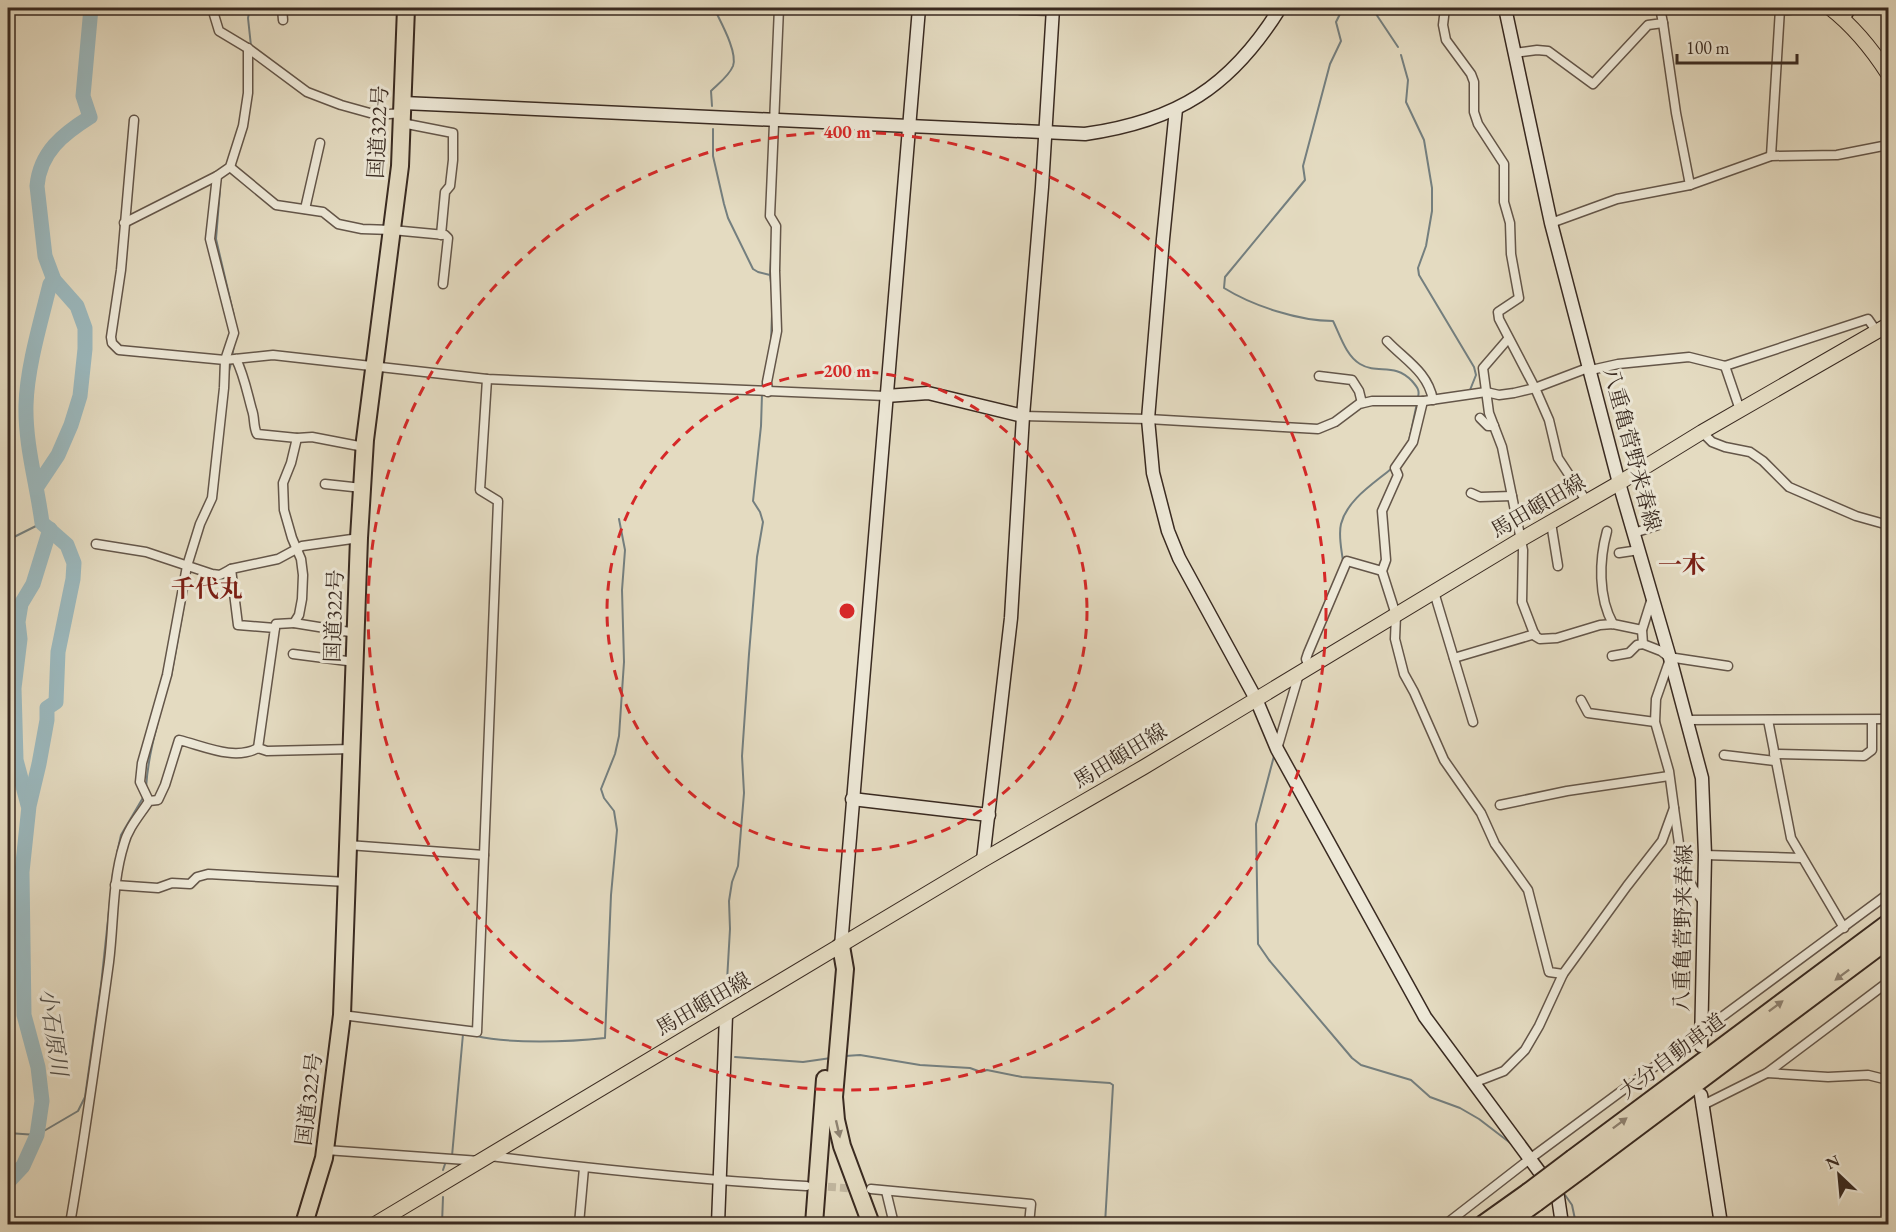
<svg xmlns="http://www.w3.org/2000/svg" width="1896" height="1232" viewBox="0 0 1896 1232" font-family="'EB Garamond','Noto Serif JP',serif">
	<rect width="100%" height="100%" fill="#e4dbc1"/>
	<filter id="stains"><feTurbulence type="fractalNoise" baseFrequency=".00333" numOctaves="4"/><feColorMatrix values="0 0 0 0 .2 0 0 0 0 .09 0 0 0 0 .02 0 0 0 .5 -.17"/></filter>
	<radialGradient id="worn" r=".72"><stop offset=".6" stop-color="#630" stop-opacity="0"/><stop offset="1" stop-color="#630" stop-opacity=".3"/></radialGradient>
	<g fill="none" stroke-linecap="round" stroke-linejoin="round">
		<!-- stream -->
		<g stroke="#747f7f" stroke-width="2">
			<polyline points="250,8 248,18 251,46"/>
			<path d="M1343,8L1336,22L1341,41L1330,64L1303,166L1305,180L1225,277L1224,288C1253,306 1299,321 1333,321C1340,335 1346,356 1360,364C1378,375 1394,362 1412,381C1417,387 1420,390 1418,397"/>
			<polyline points="1372,8 1398,47"/>
			<polyline points="1401,55 1408,80 1406,102 1424,140 1432,188 1432,211 1426,246 1418,268 1419,275 1474,367 1476,375 1470,390"/>
			<path d="M712,106L711,91C718,84 729,76 733,66C738,52 720,21 714,8"/>
			<polyline points="713,129 713,156 724,204 728,218 753,269 758,272 770,275 772,290"/>
			<polyline points="220,189 216,239 234,316"/>
			<polyline points="770,275 771,257"/>
			<polyline points="232,357 234,345"/>
			<polyline points="228,375 231,363"/>
			<polyline points="762,388 771,342 772,314"/>
			<polyline points="1409,441 1417,403"/>
			<polyline points="8,540 42,523"/>
			<polyline points="195,554 201,533"/>
			<path d="M1343,562C1342,551 1338,536 1341,524C1347,500 1373,484 1391,469"/>
			<polyline points="171,677 186,594"/>
			<polyline points="1274,756 1256,824 1258,944 1269,960 1352,1058 1361,1065 1411,1080 1430,1097 1460,1108 1479,1119 1513,1145"/>
			<path d="M146,788C148,754 158,722 167,688"/>
			<polyline points="117,853 121,835 144,796"/>
			<polyline points="726,998 730,929 729,901 732,882 738,866 744,793 742,756 749,654 757,557 763,522 760,512 753,501 761,426 762,394"/>
			<path d="M476,1036C510,1044 569,1042 605,1038L611,895L617,830L614,811L604,798L601,789L615,754L619,736L624,662L622,590L625,550L619,519"/>
			<polyline points="845,1056 860,1055 920,1065 970,1068 981,1072 987,1070 1022,1077 1110,1083 1113,1085 1105,1224"/>
			<polyline points="735,1057 803,1062 831,1058"/>
			<polyline points="8,1133 37,1135 78,1111 85,1097 101,985 113,873"/>
			<polyline points="452,1156 463,1034"/>
			<polyline points="443,1170 446,1161"/>
			<polyline points="1563,1192 1572,1205 1576,1224"/>
			<polyline points="442,1224 443,1197"/>
			<polyline points="712,1224 713,1207"/>
		</g>
		<!-- river -->
		<g stroke="#9bb8bd" stroke-width="15">
			<path d="M38,485L58,455L71,425L80,396L85,349V328L77,306L54,280L45,256L37,186C40,152 63,134 90,117L83,96L91,8"/>
			<polyline points="28,805 16,760 14,688 20,639 18,622 21,604 33,584 50,529"/>
			<path d="M8,1182L23,1166L37,1135L42,1101L38,1067L24,1015L22,872L29,806L39,764L47,720V708L56,702L58,652L73,579L74,563L67,545L42,523C37,484 25,445 26,405C27,367 41,321 50,284L54,280"/>
		</g>
		<!-- street-tunnel -->
		<polyline stroke="#c2b8a1" stroke-width="8" stroke-dasharray="8 4" stroke-linecap="butt" points="816,1186 860,1189"/>
		<defs>
			<g id="street">
				<polyline points="212,8 219,31 249,49 307,92 341,105 377,115 402,113"/>
				<polyline points="282,8 283,20"/>
				<polyline points="1020,8 1020,10 1053,11"/>
				<polyline points="1445,8 1443,25 1446,40 1471,74 1474,82 1474,112 1478,124 1504,164 1504,202 1510,223 1511,254 1519,298 1498,312 1499,319 1535,388 1549,420 1558,458 1587,502"/>
				<polyline points="1776,8 1787,10 1809,8"/>
				<polyline points="1663,23 1676,113 1690,185"/>
				<polyline points="1514,53 1537,50 1548,51 1593,84 1648,25 1663,23 1660,8"/>
				<polyline points="134,120 121,270 111,337 112,343 119,350 225,360 273,355 487,379 886,396"/>
				<polyline points="402,123 453,133 453,160 450,186 445,192 441,235"/>
				<polyline points="1771,156 1780,9"/>
				<polyline points="230,167 276,205 323,212 338,224 362,229 392,230 445,235 448,238 443,284"/>
				<polyline points="305,209 320,143"/>
				<polyline points="124,223 217,176"/>
				<polyline points="1551,223 1617,199 1690,185 1771,156 1837,155 1888,145"/>
				<polyline points="1508,339 1483,368 1489,413 1502,447 1523,550 1522,602 1535,636 1540,639 1557,638 1600,625 1613,624 1642,630"/>
				<path d="M1387,341C1405,360 1428,372 1433,400"/>
				<path d="M236,359C244,375 247,392 252,410C255,418 253,426 257,434L297,438L312,437L364,447"/>
				<polyline points="1725,366 1740,410"/>
				<polyline points="1591,370 1618,364 1689,357 1725,366 1868,319 1877,332"/>
				<polyline points="1319,376 1352,380 1359,391 1362,403"/>
				<polyline points="768,392 767,382 777,331 775,271 776,226 770,216 779,8"/>
				<polyline points="1423,401 1413,442 1395,468 1398,475 1382,511 1386,560 1382,571 1396,615 1395,639 1404,674 1414,692 1444,760 1481,813 1495,844 1528,890 1549,972 1563,974"/>
				<polyline points="1023,416 1148,419 1318,429 1335,422 1359,404 1372,401 1424,401 1486,392 1499,395 1514,393 1535,388 1585,369"/>
				<polyline points="1480,418 1488,426 1494,426"/>
				<polyline points="1702,432 1712,442 1725,447 1750,452 1763,461 1789,487 1856,516 1888,525"/>
				<polyline points="325,484 362,488"/>
				<polyline points="1471,493 1480,497 1512,496"/>
				<polyline points="1551,523 1558,566"/>
				<path d="M1607,531C1599,560 1598,597 1613,624"/>
				<polyline points="1634,533 1658,525"/>
				<polyline points="96,544 146,552 212,574 220,575 231,569 278,559 302,546 359,538"/>
				<polyline points="1619,553 1639,550"/>
				<polyline points="231,569 238,625 275,628 258,748"/>
				<polyline points="1434,592 1473,722"/>
				<polyline points="294,623 356,633"/>
				<polyline points="275,628 276,624 294,623 299,615 302,599 303,575 301,559 292,538 284,510 283,483 291,463 297,438"/>
				<polyline points="1643,644 1642,630 1652,598"/>
				<polyline points="293,654 355,662"/>
				<polyline points="1612,656 1629,653 1637,645 1643,644 1661,651 1670,658 1675,658 1728,666"/>
				<polyline points="1454,658 1535,634"/>
				<polyline points="1309,667 1306,659 1308,653 1347,561 1382,571"/>
				<polyline points="1581,700 1588,713 1655,722"/>
				<polyline points="1686,720 1888,719"/>
				<polyline points="1768,720 1791,838 1844,928"/>
				<polyline points="1277,749 1299,674"/>
				<polyline points="1774,754 1864,756 1872,750 1872,720"/>
				<polyline points="1724,755 1775,761"/>
				<polyline points="149,801 140,782 142,763 167,675 187,566 200,524 212,498 224,388 225,360 234,333 210,239 217,176 230,167 243,126 248,93 248,48"/>
				<polyline points="1500,805 1567,791 1669,776"/>
				<polyline points="1674,808 1682,865 1693,888 1704,903"/>
				<polyline points="348,845 484,855"/>
				<polyline points="1705,855 1801,858"/>
				<polyline points="115,885 158,888 172,883 190,884 197,877 208,874 347,882"/>
				<polyline points="342,1015 477,1032 498,501 480,490 487,379"/>
				<polyline points="1767,1073 1828,1077 1868,1075 1888,1080"/>
				<polyline points="1473,1083 1504,1071 1525,1050 1539,1026 1563,974 1627,886 1662,841 1674,808 1669,771 1655,722 1656,699 1670,659"/>
				<polyline points="1701,1106 1767,1073 1888,982"/>
				<polyline points="326,1150 480,1161"/>
				<path d="M490,1156C595,1169 700,1180 806,1186"/>
				<polyline points="871,1189 1031,1204 1029,1224"/>
				<polyline points="886,1191 894,1224"/>
				<path d="M70,1224C85,1137 97,1050 109,962C114,922 112,882 124,844C128,828 140,815 149,801L158,800L165,785L179,740C204,746 234,761 258,748L267,751L352,749"/>
				<polyline points="579,1224 584,1168"/>
				<polyline points="1446,1224 1531,1158 1888,894"/>
			</g>
			<g id="secondary">
				<polyline points="1505,8 1551,223 1619,483 1670,658 1702,778 1705,855 1701,1046"/>
				<polyline points="1843,18 1850,8"/>
				<path d="M403,103L1085,134C1177,121 1231,87 1280,8"/>
				<polyline points="1176,109 1163,239 1148,419 1153,473 1168,531 1179,558 1256,699 1277,749 1425,1017 1558,1197 1562,1224"/>
				<polyline points="886,396 928,393 1023,416 1042,187 1053,8"/>
				<polyline points="852,799 989,815"/>
				<polyline points="983,860 1011,618 1023,416"/>
				<polyline points="841,946 919,8"/>
				<polyline points="1701,1095 1721,1224"/>
				<polyline points="718,1224 726,1015"/>
			</g>
			<g id="primary">
				<path d="M1830,8C1853,26 1872,49 1888,74"/>
				<polyline points="375,1224 983,860 1144,767 1520,540 1619,483 1702,432 1888,325"/>
			</g>
			<g id="highway">
				<polyline points="841,946 845,969 834,1097 836,1120 842,1146 871,1224"/>
				<polyline points="1573,1158 1888,923"/>
				<polyline points="1582,1169 1888,940"/>
				<polyline points="304,1224 324,1158 342,1015 359,538 365,440 400,166 406,8"/>
				<polyline points="814,1224 825,1079"/>
				<polyline points="1483,1224 1528,1192"/>
				<polyline points="1507,1224 1536,1203"/>
			</g>
		</defs>
		<!-- street casing -->
		<use href="#street" stroke="#645649" stroke-width="11"/>
		<!-- secondary casing -->
		<use href="#secondary" stroke="#392a21" stroke-width="15"/>
		<!-- primary casing -->
		<use href="#primary" stroke="#392a21" stroke-width="16"/>
		<!-- highway casing -->
		<use href="#highway" stroke="#392a21" stroke-width="20"/>
		<!-- street -->
		<use href="#street" stroke="#ede8d7" stroke-width="8"/>
		<!-- secondary -->
		<use href="#secondary" stroke="#ede8d7" stroke-width="12"/>
		<!-- primary -->
		<use href="#primary" stroke="#e4dbc1" stroke-width="14"/>
		<!-- highway -->
		<use href="#highway" stroke="#e4dbc1" stroke-width="16"/>
		<defs>
			<g id="highway-bridge">
				<polyline points="1528,1192 1573,1158"/>
				<polyline points="1536,1203 1582,1169"/>
			</g>
		</defs>
		<!-- highway-bridge casing -->
		<use href="#highway-bridge" stroke="#392a21" stroke-width="20" stroke-linecap="butt"/>
		<!-- highway-bridge -->
		<use href="#highway-bridge" stroke="#e4dbc1" stroke-width="16"/>
	</g>
	<!-- one-way arrows -->
	<defs><path id="oneway-solid" d="M-6-.8H1V-3.2L6.5 0L1 3.2V.8H-6Z" transform="scale(1.5)"/></defs>
	<g fill="#8e8271">
		<use href="#oneway-solid" transform="translate(1842 975) rotate(143)"/>
		<use href="#oneway-solid" transform="translate(1776 1006) rotate(-37)"/>
		<use href="#oneway-solid" transform="translate(1620 1123) rotate(-37)"/>
		<use href="#oneway-solid" transform="translate(838 1129) rotate(77)"/>
	</g>
	<!-- distance rings -->
	<g fill="none" stroke="#d62828" stroke-width="3" stroke-dasharray="10 8">
		<circle cx="847" cy="611" r="240"/>
		<circle cx="847" cy="611" r="479"/>
	</g>
	<g text-anchor="middle" stroke-width="6" stroke-linejoin="round" paint-order="stroke">
		<!-- street labels -->
		<g font-size="21" fill="#392a21" stroke="#ede8d7">
			<text transform="translate(378 132) rotate(-87)" y="7">国道322号</text>
			<text transform="translate(1632 449) rotate(75)" y="7">八重亀菅野来春線</text>
			<text transform="translate(1538 506) rotate(-30)" y="7">馬田頓田線</text>
			<text transform="translate(334 616) rotate(-88)" y="7">国道322号</text>
			<text transform="translate(1120 756) rotate(-31)" y="7">馬田頓田線</text>
			<text transform="translate(1683 928) rotate(-89)" y="7">八重亀菅野来春線</text>
			<text transform="translate(703 1004) rotate(-30)" y="7">馬田頓田線</text>
			<text transform="translate(1672 1056) rotate(-37)" y="7">大分自動車道</text>
			<text transform="translate(309 1099) rotate(-83)" y="7">国道322号</text>
		</g>
		<!-- water labels -->
		<g font-size="22" font-style="italic" fill="#524e48" stroke="#ede8d7">
			<text transform="translate(54 1032) rotate(82)" y="8">小石原川</text>
		</g>
		<!-- quarter labels -->
		<g font-size="24" font-weight="bold" fill="#7a1f14" stroke="#ede8d7">
			<text x="1682" y="573">一木</text>
			<text x="207" y="597">千代丸</text>
		</g>
	</g>
	<circle cx="847" cy="611" r="9" fill="#d62828" stroke="#ede8d7" stroke-width="3"/>
	<g font-size="18" text-anchor="middle" font-weight="bold" fill="#d62828" stroke="#ede8d7" stroke-width="6" stroke-linejoin="round" paint-order="stroke">
		<text x="847" y="138">400 m</text>
		<text x="847" y="377">200 m</text>
	</g>
	<!-- margin -->
	<rect width="1896" height="1232" fill="none" stroke="#e4dbc1" stroke-width="30"/>
	<rect x="9" y="9" width="1878" height="1214" fill="none" stroke="#392a21" stroke-width="3"/>
	<rect x="15" y="15" width="1866" height="1202" fill="none" stroke="#392a21" stroke-width="1.5"/>
	<!-- north arrow -->
	<g transform="translate(1839 1175) rotate(334)" stroke="#ede8d7" stroke-width="4.5" paint-order="stroke">
	<path d="M0-4.5L10 22L0 15L-10 22Z" fill="#392a21"/>
	<text y="-9" font-size="16" font-weight="bold" text-anchor="middle" fill="#392a21">N</text>
	</g>
	<!-- scale -->
	<path d="M1677 54v9h120v-9" fill="none" stroke="#392a21" stroke-width="3"/>
	<text x="1686" y="54" font-size="18" fill="#392a21" stroke="#ede8d7" stroke-width="4.5" paint-order="stroke">100 m</text>
	<rect width="100%" height="100%" filter="url(#stains)"/>
	<rect width="100%" height="100%" fill="url(#worn)"/>
</svg>
